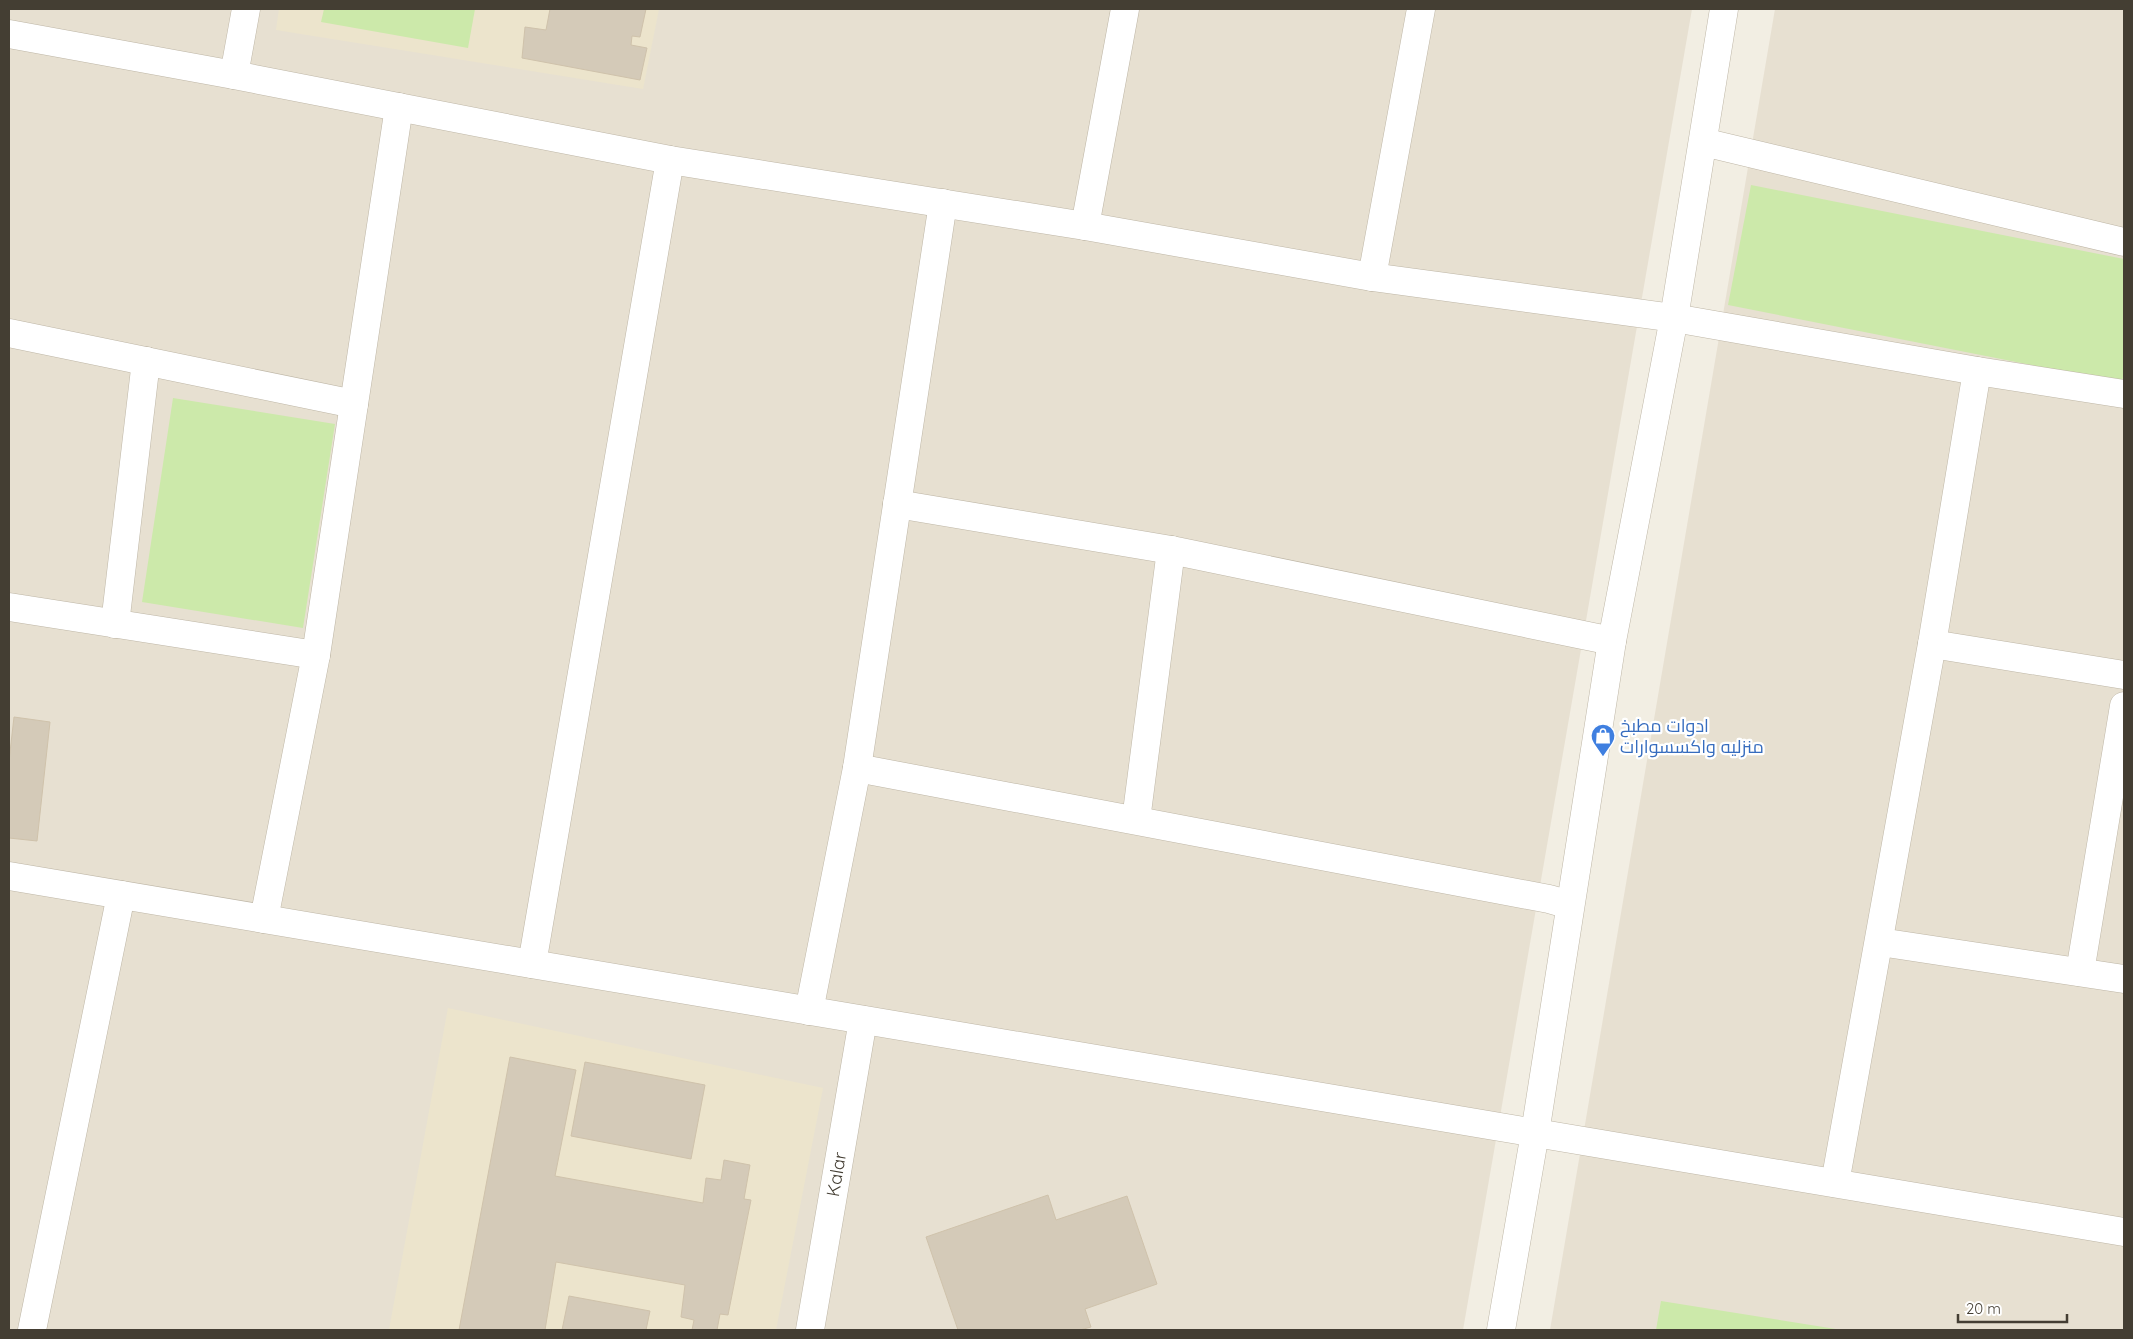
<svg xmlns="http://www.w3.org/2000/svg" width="2133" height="1339" viewBox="0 0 2133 1339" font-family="Quicksand,Cairo,sans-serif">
	<rect width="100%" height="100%" fill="#f2eee3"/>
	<!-- residential -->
	<g fill="#e7e0d1">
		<polygon points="9,9 1692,9 1463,1330 9,1330"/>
		<polygon points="1775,9 2124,9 2124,1330 1550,1330"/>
	</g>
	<!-- education -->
	<g fill="#ece4cc">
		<polygon points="279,9 659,9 643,89 276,30"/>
		<polygon points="448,1008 823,1088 776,1330 389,1330"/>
	</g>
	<!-- green -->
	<g fill="#cce9aa">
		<polygon points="324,9 475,9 468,48 321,22"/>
		<polygon points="1751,185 2124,259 2124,371 2122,383 1728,305"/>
		<polygon points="173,398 335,424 303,628 142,602"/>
		<polygon points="1661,1301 1842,1330 1656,1330"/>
	</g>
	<!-- building -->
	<g fill="#d4cab8" stroke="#cfc2ab">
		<polygon points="550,9 646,9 640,37 632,36 631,45 647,48 640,80 522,58 525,27 546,30"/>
		<polygon points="14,717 50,722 37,841 9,838 9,761"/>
		<polygon points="510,1057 576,1070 555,1176 703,1203 706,1178 721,1180 724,1160 750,1165 744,1199 751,1200 728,1315 720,1314 717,1330 692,1330 694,1320 681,1317 685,1285 556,1262 545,1330 459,1330"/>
		<polygon points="585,1062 705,1085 691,1159 571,1136"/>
		<polygon points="1048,1195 1056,1220 1127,1196 1157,1284 1085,1309 1091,1327 1080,1330 958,1330 926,1237"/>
		<polygon points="569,1296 650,1311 646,1330 562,1330"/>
	</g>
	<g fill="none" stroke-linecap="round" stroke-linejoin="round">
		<defs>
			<g id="minor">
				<polyline points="9,34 234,75 670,160 1085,226 1372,277 1674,318 1977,371 2124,394"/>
				<polyline points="234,75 246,9"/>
				<polyline points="1703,142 2124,242"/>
				<polyline points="1085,226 1125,9"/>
				<polyline points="1372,277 1421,9"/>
				<polyline points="9,333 354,404"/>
				<polyline points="897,504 1171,550 1612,641"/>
				<polyline points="9,607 316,655"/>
				<polyline points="115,624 146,361"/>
				<polyline points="1932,644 2124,675"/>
				<polyline points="857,768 1549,899 1570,905"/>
				<polyline points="1136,820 1171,550"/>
				<polyline points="264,919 316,655 399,107"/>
				<polyline points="1880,942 2124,979"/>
				<polyline points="532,964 670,160"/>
				<polyline points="2080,972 2124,706"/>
				<polyline points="809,1011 857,768 943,203"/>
				<polyline points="1835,1183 1932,644 1977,371"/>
				<polyline points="32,1330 121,895"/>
				<path id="s1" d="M810,1330L863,1020"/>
			</g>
			<g id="tertiary">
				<polyline points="9,876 2124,1232"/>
				<polyline points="1501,1330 1535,1133 1612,641 1674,318 1724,9"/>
			</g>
		</defs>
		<!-- minor casing -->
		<use href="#minor" stroke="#beb6a6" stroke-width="29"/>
		<!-- tertiary casing -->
		<use href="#tertiary" stroke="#beb6a6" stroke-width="29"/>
		<!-- minor -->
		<use href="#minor" stroke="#fff" stroke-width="28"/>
		<!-- tertiary -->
		<use href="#tertiary" stroke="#fff" stroke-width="28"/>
	</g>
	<!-- icons -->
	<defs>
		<symbol id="shop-pin" viewBox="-11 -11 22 30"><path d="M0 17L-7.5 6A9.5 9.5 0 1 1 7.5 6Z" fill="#3f7fe0" stroke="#fff"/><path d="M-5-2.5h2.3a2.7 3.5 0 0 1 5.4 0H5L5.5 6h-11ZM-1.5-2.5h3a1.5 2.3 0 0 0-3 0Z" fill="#fff"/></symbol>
	</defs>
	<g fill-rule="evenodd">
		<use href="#shop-pin" x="1589" y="722" width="28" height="38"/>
	</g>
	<g text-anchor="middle" stroke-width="4.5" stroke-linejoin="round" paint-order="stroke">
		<!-- shop labels -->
		<g font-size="18" fill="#366cbe" stroke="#fff" text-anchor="start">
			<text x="1620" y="732">ادوات مطبخ<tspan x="1620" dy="21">منزليه واكسسوارات</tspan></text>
		</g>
		<!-- street labels -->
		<g font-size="18" fill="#443e33" stroke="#fff">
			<text dy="6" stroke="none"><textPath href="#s1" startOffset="158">Kalar</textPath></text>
		</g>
	</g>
	<!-- border -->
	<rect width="2133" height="1339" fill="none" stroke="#443e33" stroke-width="20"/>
	<!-- scale -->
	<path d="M1958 1314v8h109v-8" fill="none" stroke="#443e33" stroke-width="2.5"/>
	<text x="1966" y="1314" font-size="15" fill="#443e33" stroke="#ffffff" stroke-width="4" paint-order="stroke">20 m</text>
</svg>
